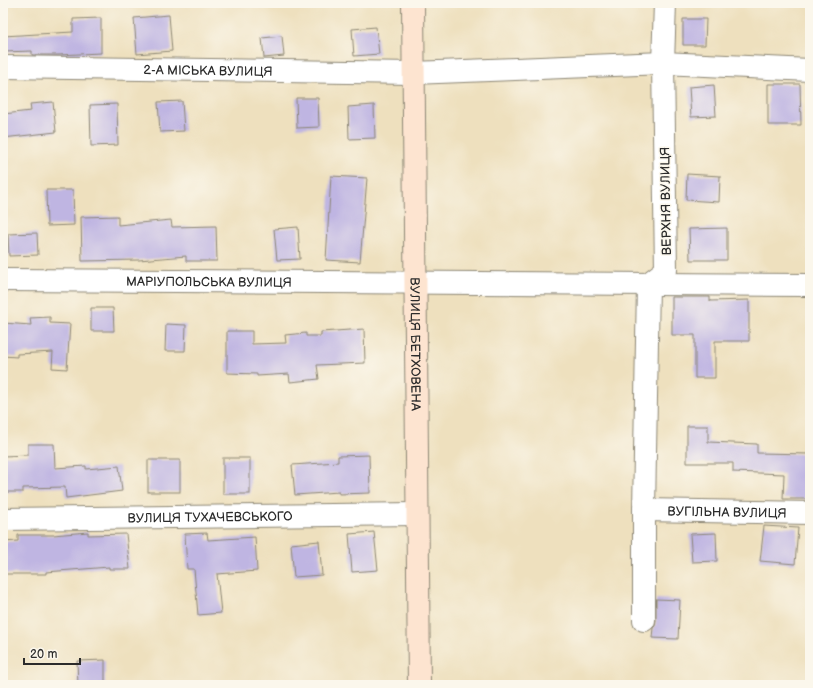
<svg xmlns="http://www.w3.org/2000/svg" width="813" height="688" viewBox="0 0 813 688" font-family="'Balsamiq Sans',sans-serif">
	<rect width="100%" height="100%" fill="#fbf7ec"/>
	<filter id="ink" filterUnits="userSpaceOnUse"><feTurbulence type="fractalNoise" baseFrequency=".025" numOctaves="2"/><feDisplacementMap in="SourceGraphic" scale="8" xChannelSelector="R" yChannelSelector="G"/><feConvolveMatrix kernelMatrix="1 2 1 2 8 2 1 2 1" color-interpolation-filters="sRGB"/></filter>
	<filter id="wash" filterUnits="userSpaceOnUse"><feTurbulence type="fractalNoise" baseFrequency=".012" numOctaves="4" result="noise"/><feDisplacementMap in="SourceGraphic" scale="16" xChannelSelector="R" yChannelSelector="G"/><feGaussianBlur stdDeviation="0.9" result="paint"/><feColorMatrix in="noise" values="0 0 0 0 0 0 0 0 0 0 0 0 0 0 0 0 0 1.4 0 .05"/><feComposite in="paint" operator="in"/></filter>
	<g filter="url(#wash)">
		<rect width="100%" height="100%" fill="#eee0be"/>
		<g id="blocks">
			<!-- building -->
			<g fill="#bfb5e2">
				<polygon points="169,15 172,51 137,54 134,18"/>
				<polygon points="101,18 101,53 58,55 32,55 32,51 3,52 3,36 73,32 73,19"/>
				<polygon points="683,19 706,19 705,45 683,45"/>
				<polygon points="376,27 379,54 354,56 352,29"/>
				<polygon points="282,36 284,56 264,58 262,38"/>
				<polygon points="768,84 800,84 801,125 768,125"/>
				<polygon points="714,85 716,116 691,117 689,87"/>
				<polygon points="296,98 318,98 319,127 297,128"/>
				<polygon points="182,101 184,131 160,132 158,102"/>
				<polygon points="53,102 56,132 3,138 3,114 31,111 30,104"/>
				<polygon points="117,104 118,145 91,146 90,105"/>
				<polygon points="374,105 375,138 349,139 348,107"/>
				<polygon points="687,174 720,176 719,202 686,200"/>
				<polygon points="331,176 367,178 360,262 326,260"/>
				<polygon points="46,190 73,190 74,225 47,226"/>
				<polygon points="118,216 118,225 171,220 172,227 216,226 217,261 186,261 186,256 139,260 82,261 81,217"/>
				<polygon points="298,227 300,259 277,260 274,229"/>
				<polygon points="727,228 727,260 690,260 689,229"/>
				<polygon points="37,233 38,255 9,256 8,234"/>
				<polygon points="672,297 710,297 710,301 749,300 749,341 715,341 715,378 695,378 695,335 672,335"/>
				<polygon points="91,308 113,308 114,331 91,331"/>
				<polygon points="50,317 50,323 70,324 67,369 52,368 53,352 17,354 17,357 3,356 3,323 31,325 30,318"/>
				<polygon points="166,324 186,325 185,351 165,351"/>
				<polygon points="364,329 365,363 317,365 319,379 290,382 289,374 257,376 257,374 227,373 227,331 252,331 252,344 286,343 285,335 306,333 306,336 321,336 321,332"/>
				<polygon points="687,426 708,426 708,442 757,444 757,453 810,454 810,499 783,499 784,474 733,472 733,463 687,463"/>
				<polygon points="28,444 54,444 55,468 86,466 86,469 119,466 122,491 66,498 65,487 23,488 23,492 3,492 3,456 28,455"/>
				<polygon points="369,455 370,493 339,494 339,492 295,495 292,465 338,462 338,456"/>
				<rect x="223" y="458" width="27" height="36"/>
				<rect x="148" y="460" width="32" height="32"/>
				<polygon points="764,526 798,528 795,564 760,561"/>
				<polygon points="88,532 88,535 126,534 130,569 109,569 109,567 46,572 46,574 3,574 3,542 18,541 18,535 53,535"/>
				<polygon points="374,532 378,570 352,572 349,534"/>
				<polygon points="207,533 208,540 255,537 257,571 217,574 221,613 198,615 194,569 187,569 185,534"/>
				<polygon points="716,533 717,561 692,562 690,534"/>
				<polygon points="319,541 322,575 294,577 291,544"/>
				<polygon points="656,599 680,600 678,639 652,638 653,628 655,626 656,620"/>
				<polygon points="105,660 105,685 78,685 77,661"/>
			</g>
		</g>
	</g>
	<g filter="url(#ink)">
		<use href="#blocks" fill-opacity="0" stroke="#8c8674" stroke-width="1"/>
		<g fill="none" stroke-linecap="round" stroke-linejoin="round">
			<defs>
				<g id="street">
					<path id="s1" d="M3,67L413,73L663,63L810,70"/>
					<path id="s2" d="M3,280L810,285"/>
					<path id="s3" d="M644,510L810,513"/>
					<path id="s4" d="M3,519L417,514"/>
					<polyline points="644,620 644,510 648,284 666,270 663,63 665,3"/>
				</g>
				<g id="secondary">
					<path id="s5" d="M413,3L419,685"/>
				</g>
			</defs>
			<!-- street casing -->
			<use href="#street" stroke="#8c8674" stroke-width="24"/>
			<!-- secondary casing -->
			<use href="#secondary" stroke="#8c8674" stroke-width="24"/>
			<!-- street -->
			<use href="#street" stroke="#fff" stroke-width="22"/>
			<!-- secondary -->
			<use href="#secondary" stroke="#fde4d0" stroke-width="22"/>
		</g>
	</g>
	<g text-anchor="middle" stroke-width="3" stroke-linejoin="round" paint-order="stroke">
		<!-- street labels -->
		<g font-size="13" fill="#2b2b2b" stroke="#fbf7ec">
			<text dy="5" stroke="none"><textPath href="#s1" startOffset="205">2-А МІСЬКА ВУЛИЦЯ</textPath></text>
			<text transform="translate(665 201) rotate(-91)" y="5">ВЕРХНЯ ВУЛИЦЯ</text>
			<text dy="5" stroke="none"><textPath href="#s2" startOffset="206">МАРІУПОЛЬСЬКА ВУЛИЦЯ</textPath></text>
			<text dy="5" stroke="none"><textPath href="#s5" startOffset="341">ВУЛИЦЯ БЕТХОВЕНА</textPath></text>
			<text dy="5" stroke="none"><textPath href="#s3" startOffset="83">ВУГІЛЬНА ВУЛИЦЯ</textPath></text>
			<text dy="5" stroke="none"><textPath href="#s4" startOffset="207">ВУЛИЦЯ ТУХАЧЕВСЬКОГО</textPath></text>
		</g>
	</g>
	<!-- margin -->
	<rect width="813" height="688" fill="none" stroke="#fbf7ec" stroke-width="16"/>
	<!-- scale -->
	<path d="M24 658v6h56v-6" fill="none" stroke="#2b2b2b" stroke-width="2"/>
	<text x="30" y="658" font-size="12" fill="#2b2b2b" stroke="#fbf7ec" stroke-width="3" paint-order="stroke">20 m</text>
</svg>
